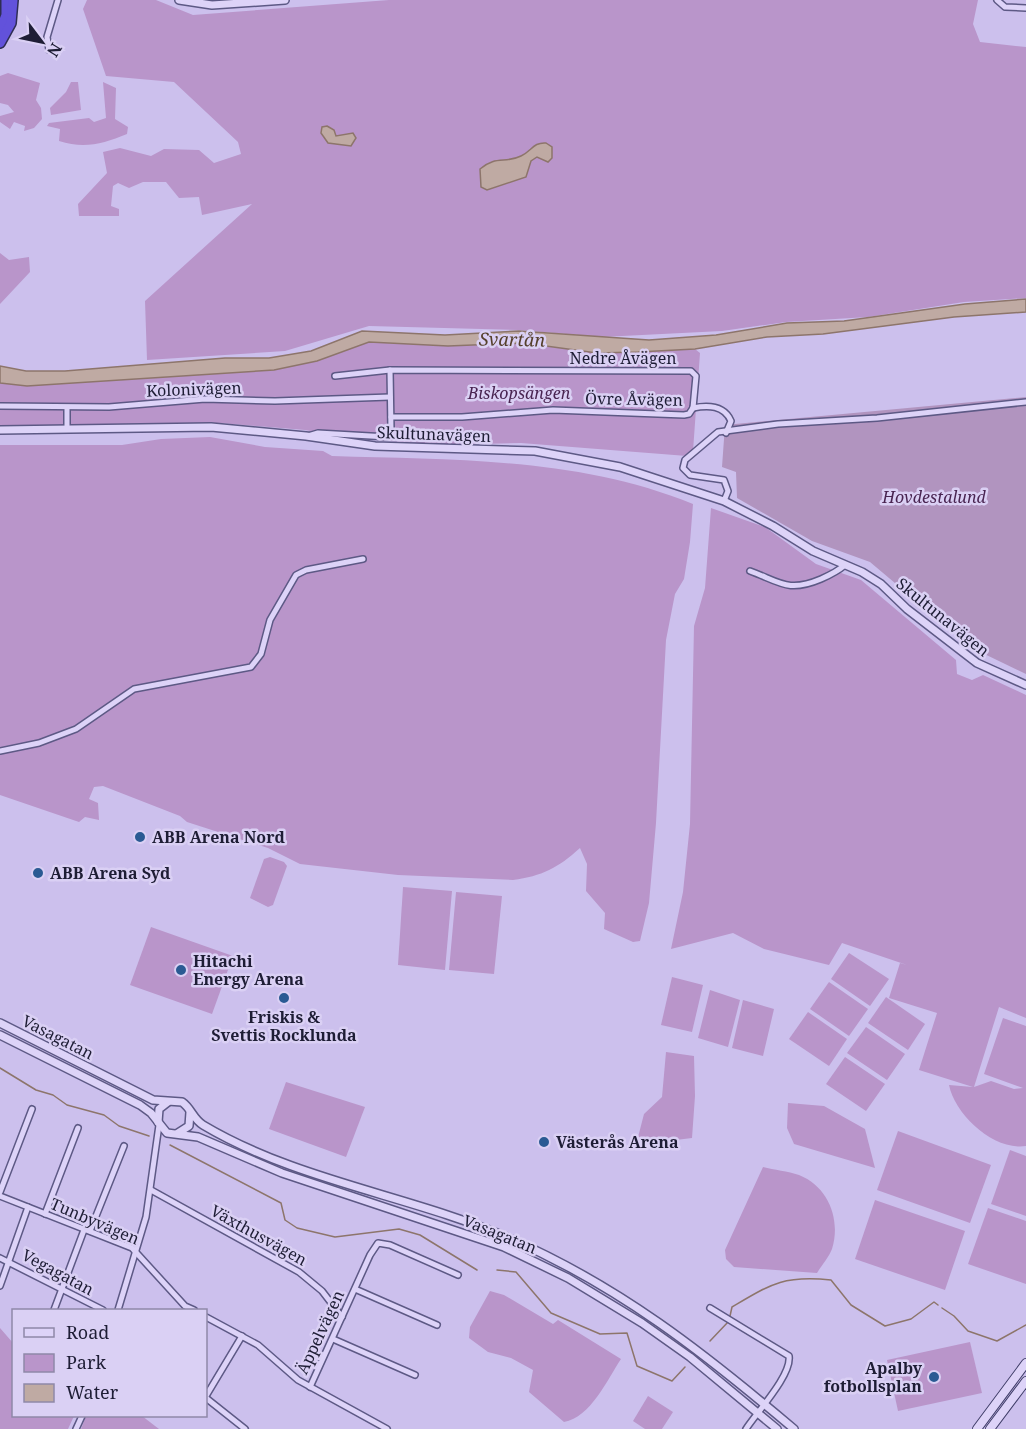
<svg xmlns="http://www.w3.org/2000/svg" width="1026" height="1429" viewBox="0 0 1026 1429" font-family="'Noto Serif',serif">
	<rect width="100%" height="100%" fill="#ccc0ed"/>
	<!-- green -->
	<g fill="#b995ca">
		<polygon points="87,0 156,0 193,15 389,0 978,0 973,24 980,42 1026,47 1026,298 964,302 868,317 786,322 722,331 602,337 519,330 369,326 285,351 147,360 145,301 252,204 202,215 199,197 179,198 166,182 143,182 129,188 118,183 113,186 111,206 119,209 119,216 79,216 78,204 107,173 103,152 120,148 151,156 164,149 199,150 214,163 241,154 238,142 174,82 106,76 83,9"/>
		<polygon points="8,73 40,83 36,100 41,108 42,119 34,128 24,131 25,126 14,122 10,129 0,122 0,116 14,112 8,105 0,103 0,76"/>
		<polygon points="71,82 78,82 81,110 51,115 50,108 66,92"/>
		<path d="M103,82L116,88L115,119L128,127L127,134C103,144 84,149 59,141L60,129L47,126L49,123L89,118L94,122L106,118Z"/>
		<polygon points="0,253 9,260 29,257 30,272 0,304"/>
		<polygon points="368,342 448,346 524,343 597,353 695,349 700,353 693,451 687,456 521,443 444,445 348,438 305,430 220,423 0,427 0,383 27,386 274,370 317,361"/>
		<path d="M210,437L265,447L323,451L332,456C454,460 578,457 693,504L690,542L684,579L675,594L666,640L656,823L649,903L640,941L633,942L604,929L605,913L586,891L587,864L580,848C558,868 542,876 513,880L398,875L300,864L268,848L187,822L180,816L103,786L94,787L89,799L98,803L99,820L85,817L79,822L0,795V445H122L161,439Z"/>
		<path d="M711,508L765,527L816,564L861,580L956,660L957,674L972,680L983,675L1026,695V1018L999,1007L974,1087L991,1081L1014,1089L1023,1088L984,1074L1003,1018L1026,1026V1146C994,1151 955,1115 949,1085L973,1087L919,1070L937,1013L889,998L900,963L907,965L842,943L829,965L764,949L733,933L671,949L683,892L690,824L694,626L705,588Z"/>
		<polygon points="270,857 284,862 287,866 273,905 268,907 250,898 264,859"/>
		<polygon points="403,887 452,891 445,970 398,965"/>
		<polygon points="456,892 502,896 494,974 449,970"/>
		<polygon points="151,927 233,956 212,1014 130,985"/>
		<polygon points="849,953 889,979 870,1006 831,979"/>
		<polygon points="672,977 703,985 692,1032 661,1025"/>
		<polygon points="829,982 868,1009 849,1036 810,1009"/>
		<polygon points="710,990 740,1000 728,1047 698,1038"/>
		<polygon points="886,997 925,1024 908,1050 868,1023"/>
		<polygon points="743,1000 774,1009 763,1056 732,1048"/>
		<polygon points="808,1012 847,1039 829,1066 789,1039"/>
		<polygon points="866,1027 905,1054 887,1080 847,1053"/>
		<polygon points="666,1052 694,1056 695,1096 692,1138 636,1145 644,1114 662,1097"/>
		<polygon points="845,1057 885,1084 866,1111 826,1084"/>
		<polygon points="286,1082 365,1107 346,1157 269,1129"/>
		<polygon points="788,1103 824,1106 865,1129 875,1168 794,1144 787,1128"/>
		<polygon points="898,1131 991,1165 970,1223 877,1190"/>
		<polygon points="1010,1150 1026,1156 1026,1216 991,1204"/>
		<path d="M763,1167C774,1170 788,1171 799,1175C829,1187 841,1220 832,1249C829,1257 822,1265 817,1273L734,1267L726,1259L725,1250Z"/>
		<polygon points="875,1200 965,1231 945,1290 855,1259"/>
		<polygon points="988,1208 1026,1221 1026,1284 968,1264"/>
		<path d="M490,1291L504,1295L553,1324L558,1320L621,1359C607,1380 591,1417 564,1422L529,1392L533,1370L511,1358L488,1352L469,1338L470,1327Z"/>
		<polygon points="0,1328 13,1343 14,1416 74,1416 68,1429 0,1429"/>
		<polygon points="970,1342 982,1393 898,1411 887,1360"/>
		<polygon points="648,1396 673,1412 662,1429 645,1429 633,1421"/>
		<polygon points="86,1416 142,1416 159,1429 81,1429"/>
	</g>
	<!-- cemetery -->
	<polygon fill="#b194bf" points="1026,397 1026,674 972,648 870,562 812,541 737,498 736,472 722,467 725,425"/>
	<!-- water -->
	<g fill="#bfaaa3" stroke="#8d756b" stroke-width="1.5">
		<polygon points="327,126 334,130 336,136 353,133 356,138 351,146 328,143 321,133 322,127"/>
		<path d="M546,143L552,147V158L548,162L537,157L531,161L526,177L487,190L481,187L480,169C496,155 505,164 521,156C532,151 533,142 546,143Z"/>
		<polygon points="1026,299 1026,312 954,317 823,334 767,337 695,349 638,352 597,353 524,343 448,346 369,342 317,361 274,370 27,386 0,383 0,366 26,371 65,371 225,358 269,358 311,351 362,331 445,335 519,331 649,340 716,335 787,323 844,321 965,304"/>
	</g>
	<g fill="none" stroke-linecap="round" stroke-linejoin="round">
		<!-- stream -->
		<g stroke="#8d756b" stroke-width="1.5">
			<polyline points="0,1068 36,1090 53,1095 67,1105 104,1115 119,1126 149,1136"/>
			<polyline points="170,1145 281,1203 285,1220 297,1228 335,1237 399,1229 420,1235 477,1270"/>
			<polyline points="497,1270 516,1272 551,1313 600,1334 627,1333 637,1366 672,1381 685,1367"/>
			<polyline points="942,1308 954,1316 968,1331 997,1341 1026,1325"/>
			<path d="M730,1316L732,1307C771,1284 784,1275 831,1280L851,1305L885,1326L911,1319L934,1302L938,1305"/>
			<polyline points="710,1341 728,1322"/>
		</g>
		<defs>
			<g id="minor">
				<polyline points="997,0 1005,7 1026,8"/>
				<polyline points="49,50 47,37 58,0"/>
				<polyline points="335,376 390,370 691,371 696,376 693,408"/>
				<polyline points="0,406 109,407 205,399 275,401 390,397"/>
				<path d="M693,408C708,405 724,405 731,421L726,433"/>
				<polyline points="391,417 462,417 553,410 684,415 689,414 693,408"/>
				<polyline points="67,429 67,408"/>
				<polyline points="308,436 318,433 388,437 391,430 390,370"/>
				<polyline points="724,501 728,491 724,480 690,475 683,468 685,460 718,432 778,424 877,418 1026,402"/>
				<path d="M750,571C780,582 788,593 821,579C830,575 838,571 845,565"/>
				<polyline points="0,751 39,743 76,729 134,689 251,667 261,654 270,620 296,575 306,570 363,559"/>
				<polyline points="151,1190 299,1272 322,1291 342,1317"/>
				<polyline points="0,1192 32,1109"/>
				<polyline points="0,1196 132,1248 185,1306 194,1310"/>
				<polyline points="45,1214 78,1128"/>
				<polyline points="90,1231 124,1146"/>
				<polyline points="0,1258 103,1310"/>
				<polyline points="0,1286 28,1207"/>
				<polyline points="355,1289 437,1325"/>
				<path d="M710,1308L789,1356C792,1375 757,1412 746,1429"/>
				<polyline points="54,1310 84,1230"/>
				<polyline points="118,1310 146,1217 159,1125"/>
				<polyline points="206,1317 258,1345 298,1380 387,1429"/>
				<polyline points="333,1339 415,1375"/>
				<polyline points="310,1387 370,1255 378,1243 390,1245 458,1275"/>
				<polyline points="206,1396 242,1336"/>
				<polyline points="206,1398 245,1429"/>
				<polyline points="76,1429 82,1416"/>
			</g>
			<g id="tertiary">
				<polyline points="179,0 212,5 285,0"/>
				<polyline points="0,430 211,427 306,436 375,446 535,451 620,467 724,501 773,526 813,551 862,572 881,584 907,609 977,663 1026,685"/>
				<path d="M0,1023L153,1100L182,1102C191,1108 193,1119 203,1125C297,1181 409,1195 509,1238C619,1286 703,1352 794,1429"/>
				<polyline points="0,1035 140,1105 151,1113 167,1133 198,1137 282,1173 504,1247 568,1278 642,1323 690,1357 777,1429"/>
				<polyline points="158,1122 159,1109 168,1102"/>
				<polyline points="178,1133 189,1126 190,1112"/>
			</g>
			<g id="secondary">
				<polyline points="977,1429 1026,1363"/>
				<polyline points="990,1429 1026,1381"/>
			</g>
			<g id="motorway">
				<polyline points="0,30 6,15 6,0"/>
				<polyline points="0,43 11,23 13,0"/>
			</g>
		</defs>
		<!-- minor casing -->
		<use href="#minor" stroke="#5d5985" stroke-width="8"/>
		<!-- tertiary casing -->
		<use href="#tertiary" stroke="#5d5985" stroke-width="10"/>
		<!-- secondary casing -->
		<use href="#secondary" stroke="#3e3c67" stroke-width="10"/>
		<!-- motorway casing -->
		<use href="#motorway" stroke="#2e2d53" stroke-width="12"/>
		<!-- minor -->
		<use href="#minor" stroke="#ddd3f8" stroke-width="5"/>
		<!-- tertiary -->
		<use href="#tertiary" stroke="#ddd3f8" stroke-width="7"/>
		<!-- secondary -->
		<use href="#secondary" stroke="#ddd3f8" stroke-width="8"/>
		<!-- motorway -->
		<use href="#motorway" stroke="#6252db" stroke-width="9"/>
	</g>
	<!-- markers -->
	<g fill="#2a5a93" stroke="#dad0f4" stroke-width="2">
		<circle cx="140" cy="837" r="6"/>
		<circle cx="38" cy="873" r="6"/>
		<circle cx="181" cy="970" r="6"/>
		<circle cx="284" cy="998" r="6"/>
		<circle cx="544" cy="1142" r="6"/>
		<circle cx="934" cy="1377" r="6"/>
	</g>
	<g text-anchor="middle" stroke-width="5" stroke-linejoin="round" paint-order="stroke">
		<!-- street labels -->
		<g font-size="16" fill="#1e1d35" stroke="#dad0f4">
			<text x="623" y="364">Nedre Åvägen</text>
			<text transform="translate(194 389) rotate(-2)" y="6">Kolonivägen</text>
			<text transform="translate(634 399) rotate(1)" y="6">Övre Åvägen</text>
			<text transform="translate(434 434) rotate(2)" y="6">Skultunavägen</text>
			<text transform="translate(943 617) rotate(39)" y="6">Skultunavägen</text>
			<text transform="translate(58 1037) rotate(27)" y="6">Vasagatan</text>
			<text transform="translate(95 1221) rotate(23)" y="6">Tunbyvägen</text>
			<text transform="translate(500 1234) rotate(22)" y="6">Vasagatan</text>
			<text transform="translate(259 1235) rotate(29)" y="6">Växthusvägen</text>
			<text transform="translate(58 1272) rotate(28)" y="6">Vegagatan</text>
			<text transform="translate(320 1332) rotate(-65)" y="6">Äppelvägen</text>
		</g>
		<!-- park labels -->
		<g font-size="16" font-style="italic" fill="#492451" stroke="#dad0f4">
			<text x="519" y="399">Biskopsängen</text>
			<text x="934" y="503">Hovdestalund</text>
		</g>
		<!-- poi labels -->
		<g font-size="16" font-weight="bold" fill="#1e1d35" stroke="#dad0f4" text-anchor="start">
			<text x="152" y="843">ABB Arena Nord</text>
			<text x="50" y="879">ABB Arena Syd</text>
			<text x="193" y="967">Hitachi<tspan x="193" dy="18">Energy Arena</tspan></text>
			<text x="284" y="1023" text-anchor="middle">Friskis &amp;<tspan x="284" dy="18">Svettis Rocklunda</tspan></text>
			<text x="556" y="1148">Västerås Arena</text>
			<text x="922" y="1374" text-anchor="end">Apalby<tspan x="922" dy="18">fotbollsplan</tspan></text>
		</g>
		<!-- water labels -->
		<g font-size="18" font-style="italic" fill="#55402c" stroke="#dad0f4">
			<text transform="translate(512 340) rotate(1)" y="6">Svartån</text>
		</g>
	</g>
	<!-- legend -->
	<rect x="12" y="1309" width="195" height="108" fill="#dad0f4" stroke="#8f88a8" stroke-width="1.5"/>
	<rect x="24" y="1328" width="30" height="9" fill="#ddd3f8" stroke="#8f88a8" stroke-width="1.5"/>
	<text x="66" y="1339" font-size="18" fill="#1e1d35">Road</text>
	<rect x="24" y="1354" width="30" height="18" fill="#b995ca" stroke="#8f88a8" stroke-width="1.5"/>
	<text x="66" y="1369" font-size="18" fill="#1e1d35">Park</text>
	<rect x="24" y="1384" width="30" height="18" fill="#bfaaa3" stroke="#8f88a8" stroke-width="1.5"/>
	<text x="66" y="1399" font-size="18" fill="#1e1d35">Water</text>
	<!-- north arrow -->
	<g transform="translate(42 42) rotate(122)" stroke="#dad0f4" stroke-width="4.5" paint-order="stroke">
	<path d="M0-4.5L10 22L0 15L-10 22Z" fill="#1e1d35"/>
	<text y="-9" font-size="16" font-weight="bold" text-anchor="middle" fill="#1e1d35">N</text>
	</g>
</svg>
